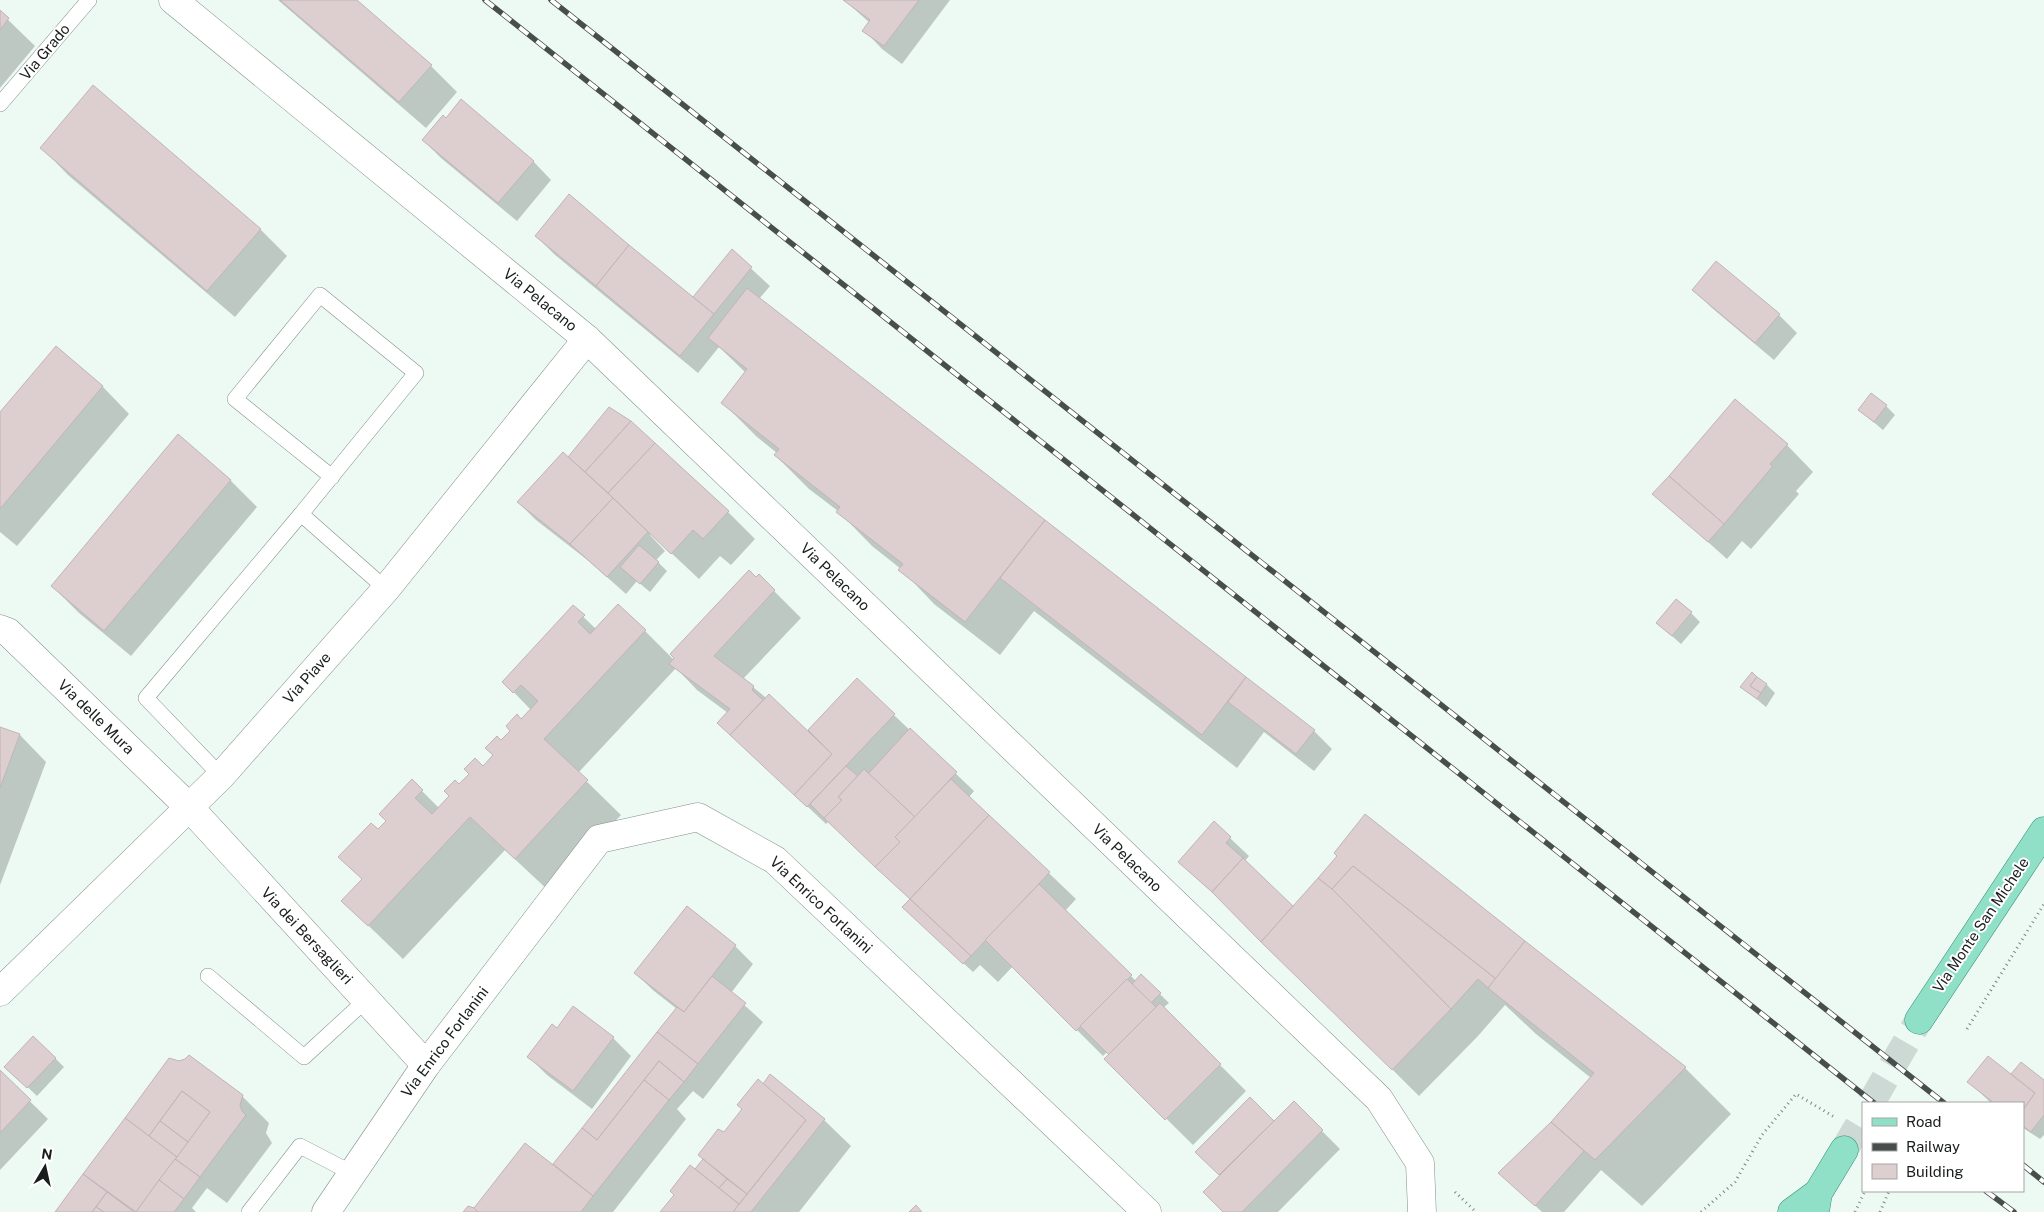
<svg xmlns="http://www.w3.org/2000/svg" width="2044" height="1212" viewBox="0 0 2044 1212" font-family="'Public Sans',sans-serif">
	<rect width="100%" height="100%" fill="#edfaf4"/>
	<!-- shadow -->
	<g fill="#0003" fill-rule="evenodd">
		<polygon points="278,0 355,0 431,66 457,92 426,128"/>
		<polygon points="844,0 950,0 902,64 882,49 864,30 870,23"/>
		<polygon points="0,12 35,46 0,88"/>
		<polygon points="94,87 261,230 287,256 235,317 68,175 42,148"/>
		<polygon points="423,140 533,161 551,180 517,221 441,158"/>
		<polygon points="536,236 694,298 732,251 770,286 759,299 1314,731 1332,749 1314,771 1264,732 1237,768 1034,611 1000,655 934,604 901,569 872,546 838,511 809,489 775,455 777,453 757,437 723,403 746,373 719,347 698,373 554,254"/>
		<polygon points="1694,290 1779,315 1797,333 1774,360 1712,308"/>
		<polygon points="56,348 103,387 129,414 17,546 0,532 0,414"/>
		<polygon points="1735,400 1787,445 1813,472 1796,491 1799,494 1751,549 1742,541 1727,559 1654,494"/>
		<polygon points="1886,406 1895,415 1883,430 1859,410"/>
		<polygon points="568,459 728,512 755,539 731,565 720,556 699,579 651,534 650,535 665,551 656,560 667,571 650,592 637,581 626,594 590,562 536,520 518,502"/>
		<polygon points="230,480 257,507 131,656 79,613 52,586"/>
		<polygon points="759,576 801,618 743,679 808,732 857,680 974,791 969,797 1076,899 1065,911 1136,981 1141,976 1160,994 1169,1003 1163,1008 1246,1091 1193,1145 1106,1059 1110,1055 1107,1052 1103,1056 1013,966 998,982 980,965 973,972 913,916 911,900 829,821 826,824 719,723 728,713 697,690 676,668 578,773 621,815 550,892 505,850 403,959 343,901 363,880 378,831 387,821 412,781 439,808 459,786 483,767 494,755 501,742 531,710 504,682 573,607 596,629 645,631 674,660"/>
		<polygon points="1691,613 1700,622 1681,644 1657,623"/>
		<polygon points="1767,685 1775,693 1766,707 1742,687"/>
		<polygon points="0,728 20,735 46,762 0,885"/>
		<polygon points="1214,823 1249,856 1244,862 1292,908 1339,856 1685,1068 1731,1114 1642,1206 1601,1170 1564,1212 1542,1212 1500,1173 1554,1127 1591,1078 1536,1034 1505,1005 1478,1036 1419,1096 1229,907 1179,862"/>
		<polygon points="687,907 735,946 753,964 731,993 763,1022 703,1099 693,1091 677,1109 686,1119 613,1212 479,1212 558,1170 677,1009 654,991 635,973"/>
		<polygon points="557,1030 613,1038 631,1056 592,1109 547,1075 529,1057"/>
		<polygon points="55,1058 64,1067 37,1096 15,1075"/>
		<polygon points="170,1059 242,1096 269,1123 266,1133 272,1143 227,1203 207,1188 192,1208 196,1212 56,1212"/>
		<polygon points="2022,1064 2044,1082 2044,1135 2040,1139 2023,1128 2023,1103 1991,1103 1969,1082 2012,1076"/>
		<polygon points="0,1072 48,1119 0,1170"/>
		<path d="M770,1076L824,1120L851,1146L799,1212H662L701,1173L704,1160L699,1155L724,1134ZM745,1195L747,1197L736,1209L734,1208Z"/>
		<polygon points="1250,1099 1274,1123 1294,1103 1340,1149 1278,1212 1225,1212 1221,1175 1197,1152"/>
	</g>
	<!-- building -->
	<g fill="#ddced0" stroke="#c2b4b6">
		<polygon points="280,0 357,0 432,65 399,102"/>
		<polygon points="843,0 919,0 884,46 862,31 870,20"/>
		<polygon points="0,10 9,18 0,30"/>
		<polygon points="93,85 261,229 207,291 40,148"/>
		<polygon points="461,99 534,161 498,203 422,140 443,115 446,118"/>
		<polygon points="569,194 629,245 596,286 535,236"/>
		<polygon points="629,245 714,314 680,356 596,286"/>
		<polygon points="732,249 752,267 714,314 693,297"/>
		<polygon points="1716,261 1780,314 1755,343 1692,290"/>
		<polygon points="747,288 1045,520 965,622 898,570 903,564 836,512 840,507 774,455 779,449 721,403 747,369 708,338"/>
		<polygon points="56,346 103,386 0,509 0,412"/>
		<polygon points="1871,393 1887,405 1874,422 1858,410"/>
		<polygon points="1735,399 1788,444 1770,464 1773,466 1724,524 1669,476"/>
		<polygon points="609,407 631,421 585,472 568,457"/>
		<polygon points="631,421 655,443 608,493 585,472"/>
		<polygon points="178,434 231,480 104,631 51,586"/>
		<polygon points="655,443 729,511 703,539 693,530 671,554 608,493"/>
		<polygon points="563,452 613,498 570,544 517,502"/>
		<polygon points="1669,476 1724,524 1708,542 1652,494"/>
		<polygon points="613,498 648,532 607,577 570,544"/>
		<polygon points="1045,520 1246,677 1202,735 1000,578"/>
		<polygon points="639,545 659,562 640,584 620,567"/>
		<polygon points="749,570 756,577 759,574 775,590 714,656 754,686 752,690 763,700 730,735 717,723 730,709 669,664 674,658 670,654"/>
		<polygon points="1676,599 1692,612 1672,636 1656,623"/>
		<polygon points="618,604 646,630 544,739 588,780 515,859 470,817 368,926 341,901 362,879 338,857 371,823 378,829 386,821 379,814 412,779 423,790 415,798 432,814 449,796 444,791 455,780 459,784 469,774 464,769 475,758 483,766 493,755 485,748 497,736 501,740 510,731 506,726 517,714 521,719 538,701 521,685 513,693 502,682 573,605 585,615 578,622 590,634"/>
		<polygon points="1752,672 1757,677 1750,686 1761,693 1757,699 1740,687"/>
		<polygon points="1246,677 1315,730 1296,754 1228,702"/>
		<polygon points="1757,677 1767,684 1761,693 1750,686"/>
		<polygon points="857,678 895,714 807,807 794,795 832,754 808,730"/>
		<polygon points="769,694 832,754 794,795 730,735"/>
		<polygon points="0,727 20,734 0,788"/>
		<polygon points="910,728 957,772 915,817 868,774"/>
		<polygon points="846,766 858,776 838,797 842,800 824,818 810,804"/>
		<polygon points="864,769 915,817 895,837 900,842 875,867 824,818 842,800 838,797"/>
		<polygon points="951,779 989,815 910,899 875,867 900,842 895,837"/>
		<polygon points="1365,814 1525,941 1496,979 1353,866 1332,889 1318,878 1337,856 1334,853"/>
		<polygon points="989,815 1050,872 971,956 910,899"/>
		<polygon points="1214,821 1231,837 1226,843 1243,858 1212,892 1178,862"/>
		<polygon points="1243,858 1293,906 1261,942 1212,892"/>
		<polygon points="1353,866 1496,979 1488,988 1478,979 1451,1009 1332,889"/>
		<polygon points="1318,878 1332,889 1451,1009 1392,1070 1261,942"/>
		<polygon points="1039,884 1132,975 1076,1031 985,940"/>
		<polygon points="910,899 971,956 963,964 902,907"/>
		<polygon points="687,906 736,945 684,1012 634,973"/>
		<polygon points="1525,941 1686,1067 1595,1160 1551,1122 1594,1073 1488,988"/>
		<polygon points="1141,974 1161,993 1151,1003 1132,984"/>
		<polygon points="712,976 746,1003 698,1064 657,1032 677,1007 684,1012"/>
		<polygon points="1127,979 1156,1007 1109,1055 1080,1026"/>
		<polygon points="1160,1003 1221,1064 1165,1120 1104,1059"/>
		<polygon points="573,1006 614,1037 573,1091 527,1057 552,1024 557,1028"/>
		<polygon points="657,1032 698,1064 684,1082 659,1061 597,1140 582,1128"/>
		<polygon points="33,1036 56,1058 27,1088 4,1067"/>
		<polygon points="189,1055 243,1095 240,1105 242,1111 246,1115 200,1177 175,1159 210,1112 182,1091 149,1136 125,1118 169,1058 179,1061 185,1059"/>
		<polygon points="1988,1056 2035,1093 2023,1110 2023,1103 1994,1103 1967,1082"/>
		<polygon points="659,1061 684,1082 669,1100 644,1080"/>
		<polygon points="2021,1062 2044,1080 2044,1115 2031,1132 2023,1126 2023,1110 2035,1093 2011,1074"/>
		<polygon points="0,1070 31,1100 0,1133"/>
		<polygon points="770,1074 825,1119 751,1212 733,1212 806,1120 763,1084"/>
		<polygon points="758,1079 806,1120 747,1194 698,1155 718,1129 724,1132 742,1109 737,1105"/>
		<polygon points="644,1080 669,1100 593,1196 553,1164 582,1128 597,1140"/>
		<polygon points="182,1091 210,1112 188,1142 160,1121"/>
		<polygon points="1250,1097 1274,1121 1219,1175 1195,1152"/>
		<polygon points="1294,1101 1323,1130 1242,1212 1223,1212 1203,1192"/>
		<polygon points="125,1118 177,1157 136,1212 83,1174"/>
		<polygon points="160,1121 188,1142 177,1157 149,1136"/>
		<polygon points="1551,1122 1584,1151 1535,1206 1498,1173"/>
		<polygon points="525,1143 593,1196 581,1212 478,1212 474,1208"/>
		<polygon points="175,1159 200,1177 184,1199 159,1180"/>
		<polygon points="703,1159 727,1179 719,1188 695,1169"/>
		<polygon points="690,1165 739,1204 733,1212 660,1212 674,1195 670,1191"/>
		<polygon points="83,1174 107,1192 92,1212 55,1212"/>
		<polygon points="727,1179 747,1194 739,1204 719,1188"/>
		<polygon points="159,1180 184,1199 174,1212 136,1212"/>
		<polygon points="107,1192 134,1212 104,1212 96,1207"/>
		<polygon points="916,1205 922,1212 909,1212"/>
		<polygon points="468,1206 474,1208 478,1212 463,1212"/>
		<polygon points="96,1207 104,1212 92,1212"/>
	</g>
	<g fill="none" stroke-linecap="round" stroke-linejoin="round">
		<!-- primary-tunnel -->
		<g stroke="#cdd9d4" stroke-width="28" stroke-dasharray="28 14" stroke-linecap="butt">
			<polyline points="1871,1103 1919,1020"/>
			<polyline points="1844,1150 1863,1118"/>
		</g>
		<defs>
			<g id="lane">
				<polyline points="0,104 89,0"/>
				<polyline points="332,477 235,399 320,295 416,373 301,514 386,589"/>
				<polyline points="221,776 146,698 301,514"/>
				<polyline points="208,976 304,1057 366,1000"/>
				<polyline points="249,1212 300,1146 352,1173"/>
			</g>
			<g id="street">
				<polyline points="173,0 587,339 1379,1099 1420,1163 1422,1212"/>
				<polyline points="0,629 8,632 189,807 426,1065"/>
				<polyline points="0,992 221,776 386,589 587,339"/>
				<polyline points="326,1212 426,1065 599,839 698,817 775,860 1147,1212"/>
			</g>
			<g id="primary">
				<polyline points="1919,1020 2044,831"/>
				<polyline points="1792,1212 1818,1193"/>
				<polyline points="1815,1212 1818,1193 1844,1150"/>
			</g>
		</defs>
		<!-- lane casing -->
		<use href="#lane" stroke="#838f8a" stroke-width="16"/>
		<!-- street casing -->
		<use href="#street" stroke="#838f8a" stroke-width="29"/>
		<!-- primary casing -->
		<use href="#primary" stroke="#368f72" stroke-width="29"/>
		<!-- path -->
		<g stroke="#7c8581" stroke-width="3" stroke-dasharray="1 4" stroke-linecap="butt">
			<polyline points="1967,1029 2044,904"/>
			<polyline points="1455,1192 1476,1212"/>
			<polyline points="1701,1212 1735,1182 1762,1135 1796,1094 1836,1118"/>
			<polyline points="1855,1212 1865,1191"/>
			<polyline points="1880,1212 1889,1191"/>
		</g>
		<!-- lane -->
		<use href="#lane" stroke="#fff" stroke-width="15"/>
		<!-- street -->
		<use href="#street" stroke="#fff" stroke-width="28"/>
		<!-- primary -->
		<use href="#primary" stroke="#8fe0c7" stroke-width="28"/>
		<defs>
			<g id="rail">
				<polyline points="485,0 1874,1103"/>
				<polyline points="551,0 1944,1103"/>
				<polyline points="2023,1165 2044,1182"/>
				<polyline points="1986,1191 2014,1212"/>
			</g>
		</defs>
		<!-- rail casing -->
		<use href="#rail" stroke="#474e4b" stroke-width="5.5"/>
		<!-- rail -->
		<use href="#rail" stroke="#fff" stroke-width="4" stroke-dasharray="11" stroke-linecap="butt"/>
	</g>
	<g text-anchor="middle" stroke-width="4" stroke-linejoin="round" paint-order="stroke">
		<!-- street labels -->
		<g font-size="15" fill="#191e1c" stroke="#fff">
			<text transform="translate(45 52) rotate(-50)" y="5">Via Grado</text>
			<text transform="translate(540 300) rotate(39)" y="5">Via Pelacano</text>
			<text transform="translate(835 577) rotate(44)" y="5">Via Pelacano</text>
			<text transform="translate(307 678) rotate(-48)" y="5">Via Piave</text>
			<text transform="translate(96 717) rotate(44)" y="5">Via delle Mura</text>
			<text transform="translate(1127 858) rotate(44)" y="5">Via Pelacano</text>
			<text transform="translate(821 905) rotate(43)" y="5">Via Enrico Forlanini</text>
			<text transform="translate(1981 925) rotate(-56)" y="5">Via Monte San Michele</text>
			<text transform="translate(307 936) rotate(47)" y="5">Via dei Bersaglieri</text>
			<text transform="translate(445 1042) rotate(-53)" y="5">Via Enrico Forlanini</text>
		</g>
	</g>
	<!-- legend -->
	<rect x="1862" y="1102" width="162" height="90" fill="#ffffff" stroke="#a3a5a4"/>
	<rect x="1872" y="1118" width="25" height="8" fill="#8fe0c7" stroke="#a3a5a4"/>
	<text x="1906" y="1127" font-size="15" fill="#191e1c">Road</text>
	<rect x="1872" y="1143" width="25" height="8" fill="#474e4b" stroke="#a3a5a4"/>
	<text x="1906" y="1152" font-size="15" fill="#191e1c">Railway</text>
	<rect x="1872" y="1164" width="25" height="15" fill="#ddced0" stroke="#a3a5a4"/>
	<text x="1906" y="1177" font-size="15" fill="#191e1c">Building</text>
	<!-- north arrow -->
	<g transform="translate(45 1167) rotate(9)" stroke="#ffffff" stroke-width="4" paint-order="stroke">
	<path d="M0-4L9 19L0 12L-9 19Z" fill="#191e1c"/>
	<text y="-8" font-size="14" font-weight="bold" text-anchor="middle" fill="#191e1c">N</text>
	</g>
</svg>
